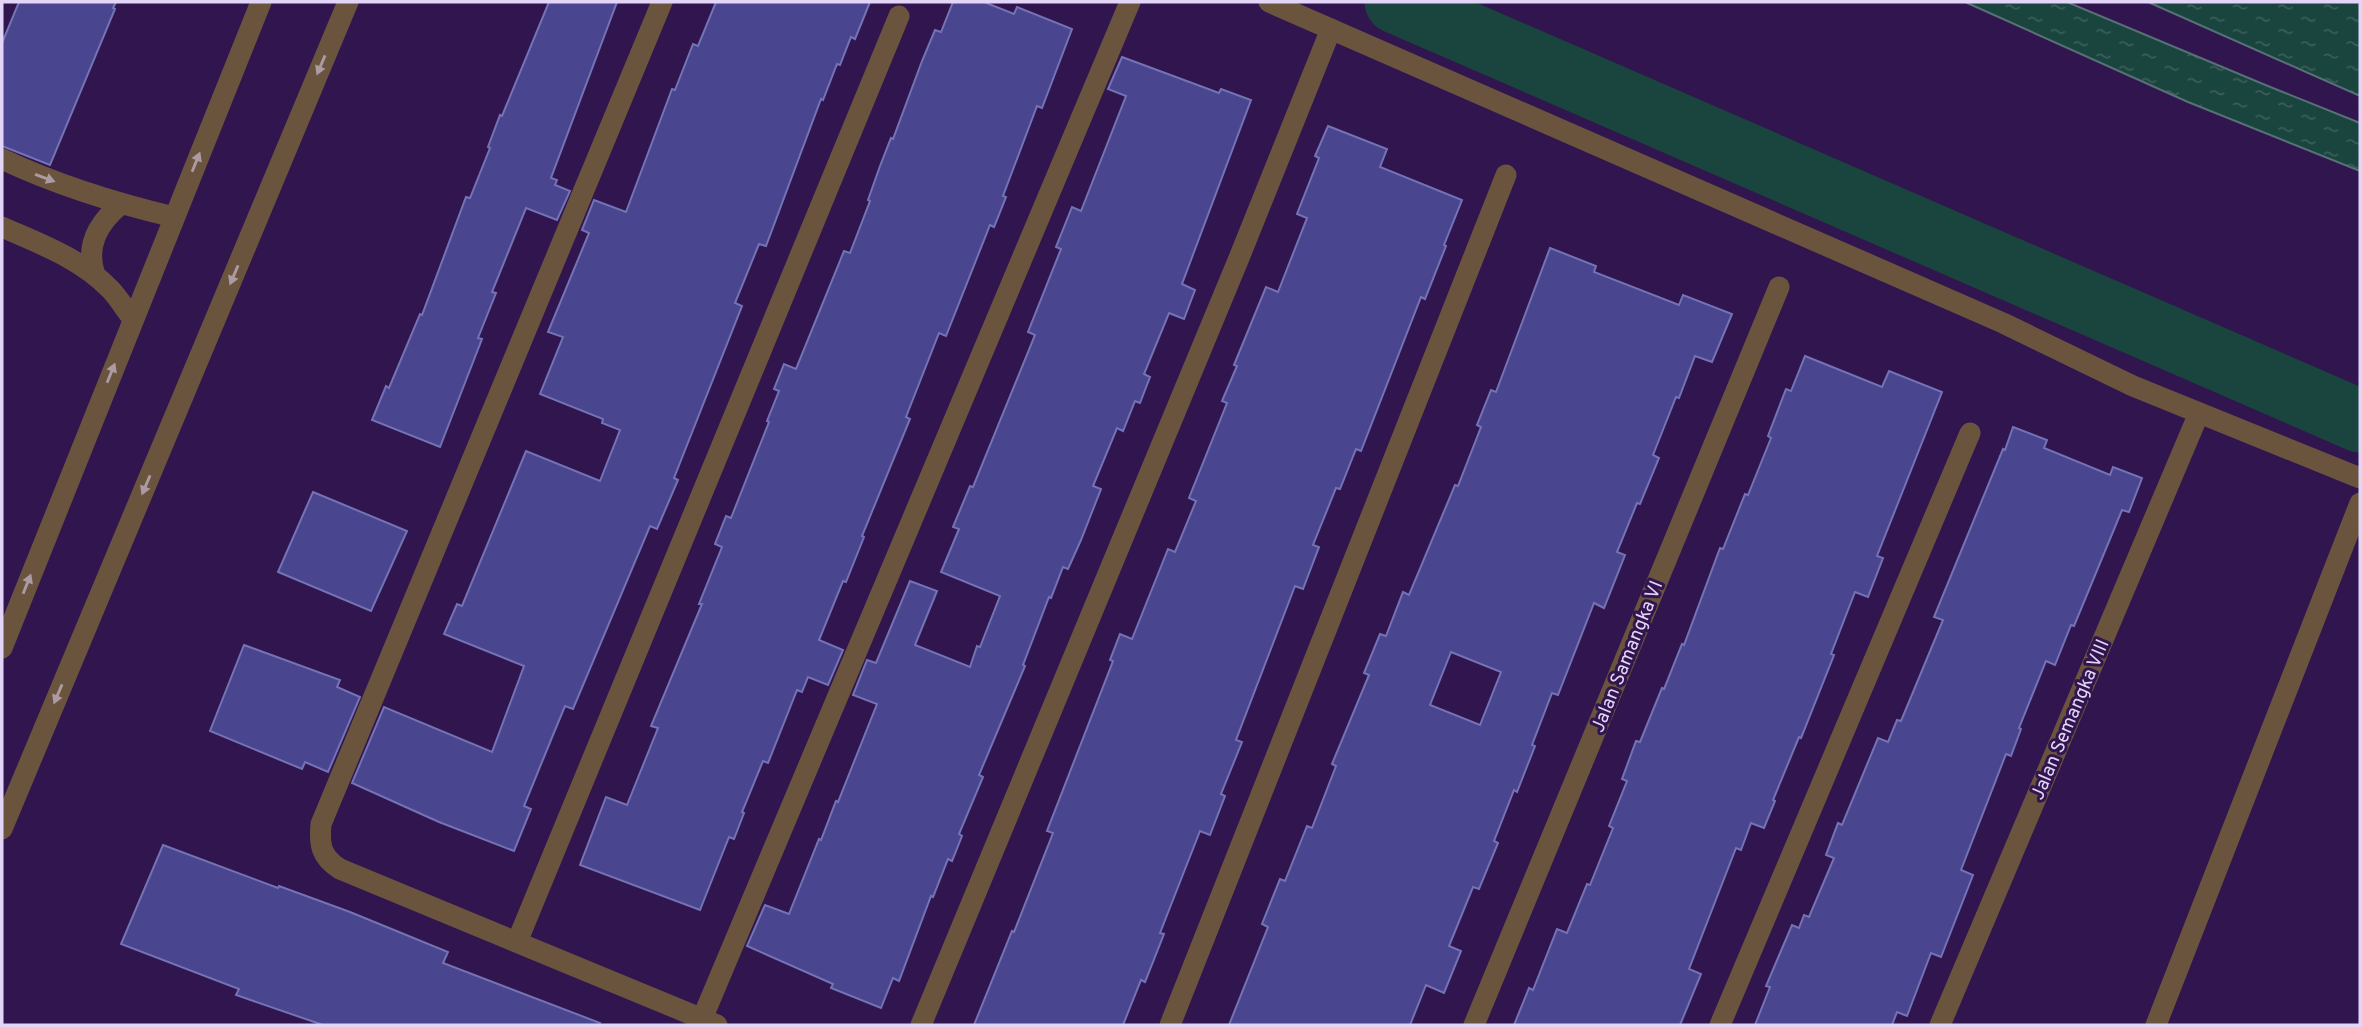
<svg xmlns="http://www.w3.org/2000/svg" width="2362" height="1027" viewBox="0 0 2362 1027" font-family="Overpass,sans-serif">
	<defs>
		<pattern id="water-ripples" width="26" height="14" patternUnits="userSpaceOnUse" patternTransform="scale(1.75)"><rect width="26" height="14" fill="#1a443e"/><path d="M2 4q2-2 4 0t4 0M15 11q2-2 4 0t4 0" fill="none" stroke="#3b5e5b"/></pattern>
	</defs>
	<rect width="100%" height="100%" fill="#31154e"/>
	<!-- water -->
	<g fill="url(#water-ripples)" stroke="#567076" stroke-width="2">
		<polygon points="1965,2 2067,2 2263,84 2360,123 2360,171 2188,102"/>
		<polygon points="2148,2 2360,2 2360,96"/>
	</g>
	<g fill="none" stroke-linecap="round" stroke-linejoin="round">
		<!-- river -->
		<polyline stroke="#1a443e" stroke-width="63" points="1396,2 2360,421"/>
	</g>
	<!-- building -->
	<g fill="#4a458f" stroke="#7473b5" stroke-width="2" fill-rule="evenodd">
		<polygon points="19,2 116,2 113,8 115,9 50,165 2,146 2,43"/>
		<polygon points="549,2 617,2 551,178 557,180 555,185 570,191 557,220 526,208 492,292 496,293 478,338 482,339 440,447 372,420 386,386 389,388 420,314 422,315 466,197 470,198 490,148 488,147 500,115 502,116"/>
		<polygon points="716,2 870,2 855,39 851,37 840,65 837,64 823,100 821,99 766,246 759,244 735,303 742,306 674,478 678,480 657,529 650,526 573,709 565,706 553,735 524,806 531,809 514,851 439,822 352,783 384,707 492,752 524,666 444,634 457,604 462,606 526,451 600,481 620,430 602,423 603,419 540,394 563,337 548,332 589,233 582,230 594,200 626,212 672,89 675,90 693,44 698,46"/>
		<polygon points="953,2 984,2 1014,14 1017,7 1072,29 1042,108 1037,106 1003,196 1006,197 994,227 990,225 946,336 939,333 906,417 910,419 862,536 864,537 846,582 843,581 819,640 843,650 828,685 808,677 802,692 797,690 768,763 763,761 742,812 744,813 734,839 729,837 700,910 580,865 606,797 627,805 658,728 651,726 702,604 699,604 722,547 715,544 726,516 731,518 769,422 767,421 779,391 774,389 784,364 796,369 844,251 850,253 870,201 868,200 880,166 891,138 893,139 922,61 935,30 941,32"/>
		<polygon points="1122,57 1219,93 1221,89 1251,100 1182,284 1195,290 1184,319 1169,313 1144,374 1150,377 1140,403 1135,401 1123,431 1117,428 1093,486 1101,489 1081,540 1068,569 1063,567 1051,598 1049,597 1023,665 1025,666 979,775 983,777 959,834 962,836 952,861 948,859 933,897 931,896 899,981 893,978 881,1008 831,988 833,984 747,946 765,905 789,914 819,839 821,840 836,801 838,802 877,704 853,695 867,660 876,663 910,581 937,591 915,645 970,667 977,646 980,647 1000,596 941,572 959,529 953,527 970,486 973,487 1035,335 1028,332 1061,249 1056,247 1072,207 1081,211 1126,96 1108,89"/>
		<polygon points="1328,126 1387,149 1380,167 1462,200 1444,245 1446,246 1425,299 1421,297 1361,451 1356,449 1340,489 1336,488 1313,545 1319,547 1303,589 1295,586 1236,740 1242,742 1221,794 1225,796 1210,835 1200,831 1160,933 1164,934 1145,982 1141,980 1123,1025 974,1025 1012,931 1014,932 1053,833 1047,831 1113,661 1110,660 1120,634 1132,639 1168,549 1175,552 1196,501 1189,498 1227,403 1222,401 1237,366 1234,365 1266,287 1278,292 1307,218 1297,214 1319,158 1315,156"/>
		<path d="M1550,248L1596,266L1594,272L1679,305L1683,295L1732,314L1712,362L1695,356L1679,398L1676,397L1653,455L1659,458L1640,504L1637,503L1617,552L1625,555L1604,608L1594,603L1558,695L1552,693L1532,745L1535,746L1517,792L1514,790L1494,841L1498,843L1479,889L1473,887L1449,946L1461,951L1444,993L1426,985L1410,1025H1229L1268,927L1262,924L1280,879L1285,881L1307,826L1312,828L1336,766L1332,764L1369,675L1364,673L1380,634L1386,636L1403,592L1409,595L1455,485L1458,486L1481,427L1477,425L1491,390L1496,392ZM1451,652L1501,672L1480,725L1430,705Z"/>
		<polygon points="1805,356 1882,387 1889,371 1942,392 1877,556 1883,558 1868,597 1855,592 1831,654 1834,655 1801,738 1799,737 1773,800 1775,801 1764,828 1751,823 1741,850 1736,848 1689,969 1701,974 1680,1025 1514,1025 1529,988 1533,990 1557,929 1567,933 1587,884 1590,885 1613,828 1609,826 1627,781 1622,779 1636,741 1640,742 1662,688 1664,689 1682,644 1684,645 1720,548 1723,549 1745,494 1748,495 1771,438 1768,436 1786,389 1791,391"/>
		<polygon points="2013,427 2047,440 2044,448 2110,475 2113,467 2142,478 2129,512 2122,510 2074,626 2071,625 2055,665 2046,661 2019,728 2021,729 2011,756 2006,754 1961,870 1973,875 1941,957 1931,953 1907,1016 1897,1012 1892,1025 1755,1025 1770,987 1766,986 1792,925 1799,928 1804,915 1809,917 1834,858 1826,855 1838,823 1842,825 1878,738 1888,742 1897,720 1901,721 1943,620 1934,617 2003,449 2005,450"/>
		<polygon points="313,492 407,531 371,611 278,572"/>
		<polygon points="244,645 340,680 337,687 360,697 328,772 305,762 302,769 210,731"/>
		<polygon points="163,845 278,888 279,886 350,912 448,952 443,963 600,1023 599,1025 323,1025 236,995 239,989 121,944"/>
	</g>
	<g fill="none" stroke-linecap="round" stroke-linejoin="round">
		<!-- street -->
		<g stroke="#6b543e" stroke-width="21">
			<path d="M662,2L321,824C319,845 321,857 340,869L717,1025"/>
			<polyline points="1269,2 2003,323 2133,386 2360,478"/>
			<path d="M2,159C57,185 115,203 174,217"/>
			<path d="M2,227C40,244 80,258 110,289C118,297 125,309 133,319"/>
			<path d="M95,275C85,246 98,223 121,204"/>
			<polyline points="2,648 261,2"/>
			<polyline points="2,829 348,2"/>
			<polyline points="517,942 899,16"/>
			<polyline points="702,1019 1130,2"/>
			<polyline points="921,1025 1239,258 1331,29"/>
			<polyline points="1170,1025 1506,175"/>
			<polyline points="1474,1025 1779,287"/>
			<polyline points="1720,1025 1970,433"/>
			<polyline points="1940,1025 2199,413"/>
			<polyline points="2156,1025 2360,503"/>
		</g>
	</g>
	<!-- one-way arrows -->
	<defs><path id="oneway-solid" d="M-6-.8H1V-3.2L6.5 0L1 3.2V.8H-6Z" transform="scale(1.75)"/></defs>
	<g fill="#ad9ba4">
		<use href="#oneway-solid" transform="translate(321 65) rotate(113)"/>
		<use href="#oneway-solid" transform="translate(196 162) rotate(-68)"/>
		<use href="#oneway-solid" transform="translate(45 178) rotate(20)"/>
		<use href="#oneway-solid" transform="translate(234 275) rotate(113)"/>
		<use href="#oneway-solid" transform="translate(111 373) rotate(-68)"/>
		<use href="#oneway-solid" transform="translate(146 485) rotate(113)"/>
		<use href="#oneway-solid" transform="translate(27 584) rotate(-68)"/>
		<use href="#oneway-solid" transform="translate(58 694) rotate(113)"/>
	</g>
	<g text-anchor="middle" stroke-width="6" stroke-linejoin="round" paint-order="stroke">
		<!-- street labels -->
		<g font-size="19" fill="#e3d5f8" stroke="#31154e">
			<text transform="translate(1626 656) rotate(-68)" y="7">Jalan Samangka VI</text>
			<text transform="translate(2069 719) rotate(-67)" y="7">Jalan Semangka VIII</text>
		</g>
	</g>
	<!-- border -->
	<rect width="2362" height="1027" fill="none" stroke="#e3d5f8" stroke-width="7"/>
</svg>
